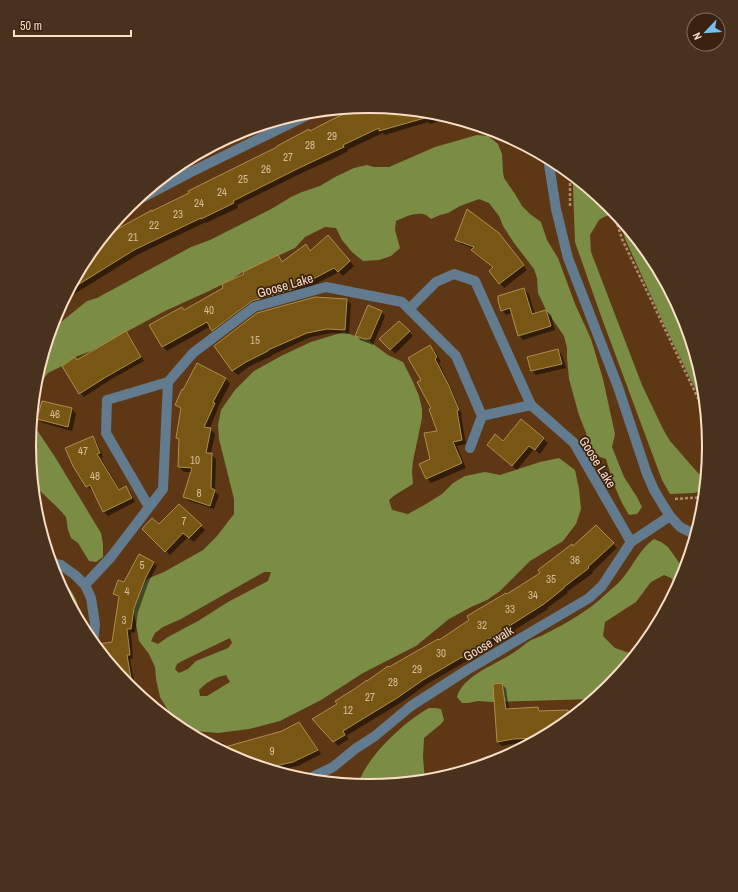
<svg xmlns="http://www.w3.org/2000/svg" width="738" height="892" viewBox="0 0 738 892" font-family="'Archivo Narrow',sans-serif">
	<rect width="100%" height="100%" fill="#5e3814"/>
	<!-- water -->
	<g fill="#7b8c45" fill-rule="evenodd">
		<path d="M477,135L488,136L498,144L502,154L503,172L504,178L515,194L522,206L530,214L541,222L547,240L558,258L575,304L591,339L603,379L615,434L612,447L624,477L637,497L642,507L637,514L629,515C618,498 612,479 606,459L592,454L586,433L579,415L569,379L567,358V348L564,336L546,310L538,293L537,278L534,269L514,243L503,226L499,216L489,203L479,199L460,206L448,213L440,215L431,219C429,218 428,216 426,215C417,211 404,217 396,221L395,230L400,248L391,256L379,260L363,261L352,252L342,240L336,228L325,227L305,237L295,248L243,272L231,280L209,291L165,311L91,351L75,357L62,366L48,373L35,390L36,379L51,327L61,322L87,301L97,298L191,247L210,240L273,208L291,197L302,192L320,186L335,177L354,168L367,165L374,167H389L435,147Z"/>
		<polygon points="573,176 610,206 615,213 604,217 599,220 590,235 591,252 642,385 663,429 670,441 698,473 706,478 705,490 694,493 670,494 662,480 601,316 575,242 573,188"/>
		<polygon points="617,215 652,257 683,316 703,380 706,411 663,322 626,241"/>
		<path d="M344,332L369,341L388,355L403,362L413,382L419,396L422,409V418L413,461L412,472L413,484L395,495L389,500L392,510L408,514L426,504L442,494L453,483L465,476L485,472L500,475L540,462L559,458L575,470L579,489L581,509L576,524L563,541L530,561L500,591L487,600L471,607L449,619L416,646L363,673L321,700L280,721L249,729L218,733L194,731L169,712L160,697L156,679L155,667L149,654L139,641L133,607L137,596L147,579L164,572L203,550L217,536L234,514V499L219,439L218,425L221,410L235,390L254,371L283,355L311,342ZM264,572H271L268,581L228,602L198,621L168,637L158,644L151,641L155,633L163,627L181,619ZM230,638L232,643L228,648L196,661L188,669L179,673L175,669L177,664L182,661ZM226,675L230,682L207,696H200L199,690C207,682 215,677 226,675Z"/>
		<polygon points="31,421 55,457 101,533 103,544 103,557 96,562 89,561 78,543 71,538 68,530 66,517 59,509 38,489 33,486 29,446"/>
		<path d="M654,539L661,542L668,547L685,571L683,576L678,587L671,578L664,575L651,582L636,602L605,622L603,636L615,648L635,655L609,687L594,699L492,702L478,701L468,703H462L457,697C462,677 492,666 508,656C516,652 523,645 531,640C535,638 540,637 545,634C567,623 588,611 606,594C611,589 617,585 622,579C634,565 638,551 654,539Z"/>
		<path d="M58,581C67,583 76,596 78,606C79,611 79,617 79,622Z"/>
		<path d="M429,708H435L441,709L444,720L441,724L424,738L423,757L425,781L369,786L358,785C365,758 405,721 429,708Z"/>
	</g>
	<!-- shadow -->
	<g fill="#0007">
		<polygon points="369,106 436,113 451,117 430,124 428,122 385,135 383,133 347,150 348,151 337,157 304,172 237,205 238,208 206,223 206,222 139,254 63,301 86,257 98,242 121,227 362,107"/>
		<polygon points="263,125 225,146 224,145 201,159 199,157 168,173 180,163 239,132"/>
		<polygon points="328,236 354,266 343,276 339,272 298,293 255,306 217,334 211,326 167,351 163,347 182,308 185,311 245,275 278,257 283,262 306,246 311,251"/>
		<polygon points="457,239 503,239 527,270 504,288 490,271 494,268 477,255 472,250 474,249 461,244"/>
		<polygon points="524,289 529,294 535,314 546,311 551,315 555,330 523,340 519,335 512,313 506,315 502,310 498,297"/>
		<polygon points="347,300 351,304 349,334 332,333 311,337 272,355 272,356 250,366 238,375 233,371 215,346"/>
		<polygon points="381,311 385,316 373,345 360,340 356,335"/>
		<polygon points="399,322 413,336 395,354 381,339"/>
		<polygon points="126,333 130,337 144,361 110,380 84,397 80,393 77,361"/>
		<polygon points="430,347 435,351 441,362 439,363 453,392 462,415 461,415 466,444 457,446 466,468 431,483 427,478 438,432 432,409 422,380"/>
		<polygon points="558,350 562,355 566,368 536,375 532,371 528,357"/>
		<polygon points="197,364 226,379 230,384 218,407 218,408 210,428 215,434 211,454 216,459 215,492 219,495 214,509 189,501 184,497 192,472 184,472 179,467 180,441 177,438 182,410 176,405"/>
		<polygon points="43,402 72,409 76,414 72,431 43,423 38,419"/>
		<polygon points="521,420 548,443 540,454 534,449 517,470 488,445 503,442"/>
		<polygon points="93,438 97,442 103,457 101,458 120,490 126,487 130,491 135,502 108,516 104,512 93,489 91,490 87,486"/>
		<polygon points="179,505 205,530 194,542 188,537 170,555 143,529 159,526"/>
		<polygon points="596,526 617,548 592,572 593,573 567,592 568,593 547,608 548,609 476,654 477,655 468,661 467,661 427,684 402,702 346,736 349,739 338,746 334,741 338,704 368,682 439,641 507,595 542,573 573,547"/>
		<polygon points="153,562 157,566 149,581 138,612 135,633 131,632 133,658 130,659 136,692 128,686 113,643 120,598 114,594 124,583"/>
		<polygon points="501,684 506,688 509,709 538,708 542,712 580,711 558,729 532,743 518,743 502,746 498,742 494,685"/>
		<polygon points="299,724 303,728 321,754 298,766 276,771 239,760 210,745 222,742 226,746 226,748 283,732"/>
		<polygon points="335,776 341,783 326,782"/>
	</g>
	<!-- building -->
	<g fill="#775713" stroke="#af8d4e">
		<polygon points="369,106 439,114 379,131 379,128 343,145 344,147 333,152 299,168 233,201 234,203 201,219 201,218 134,250 68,291 86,257 101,240 121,227 152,210 152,211 189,193 188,191 277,147 277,146 309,129 310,131 331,120 359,107"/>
		<polygon points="467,209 499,233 524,265 499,284 489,271 493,267 471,250 474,247 455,240"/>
		<polygon points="328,235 350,261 338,272 334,268 294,289 252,301 212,331 207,322 162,347 149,325 182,307 184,310 223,288 222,284 244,274 243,272 278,255 282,262 306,244 310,251"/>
		<polygon points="524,288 532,314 546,310 551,326 518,336 510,308 501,311 498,301 498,296"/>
		<polygon points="315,297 347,299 345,330 327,329 307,333 268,350 268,351 246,362 232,371 214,346 257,313"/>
		<polygon points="368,305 382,311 370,339 365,339 355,336"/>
		<polygon points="399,321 410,331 390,350 379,339"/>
		<polygon points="126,331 141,357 106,377 79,394 62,366 75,357 77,360"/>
		<polygon points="430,345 437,357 435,359 449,386 459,410 457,411 462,440 453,442 462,463 426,479 419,464 430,459 424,433 437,431 429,409 431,408 417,382 421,380 408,358"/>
		<polygon points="558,349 562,364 531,371 527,357"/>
		<polygon points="197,363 226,378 213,402 215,403 204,427 211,428 206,453 212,453 211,488 215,490 210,506 183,497 192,468 178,467 179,439 176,438 181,408 175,405 182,389 183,390"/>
		<polygon points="42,401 72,408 68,427 37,419"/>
		<polygon points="521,419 544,438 535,450 529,446 512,466 487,445 495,434 503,441"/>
		<polygon points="93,436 100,453 97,454 119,490 126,486 132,498 103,512 90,485 86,487 73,466 65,448"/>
		<polygon points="179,504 202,525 189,538 183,533 165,552 142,529 152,518 159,524"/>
		<polygon points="596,525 614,543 588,567 589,568 564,587 564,588 544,604 473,649 473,650 463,658 462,657 423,680 397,698 343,731 345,735 333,742 312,719 337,704 335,701 356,688 367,680 367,681 388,666 389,667 438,639 439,640 469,620 467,616 506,593 507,594 540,573 538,570 572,544 573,546"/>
		<polygon points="139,554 154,562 146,577 134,608 131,629 127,629 130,655 127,655 133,690 128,686 97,648 99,644 112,642 119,596 113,594 118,580 124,582"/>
		<polygon points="502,683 506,709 538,707 539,711 568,710 568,720 558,729 540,738 513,739 497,742 493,684"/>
		<polygon points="299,722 318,750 293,762 266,768 239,760 218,749 282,731"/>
	</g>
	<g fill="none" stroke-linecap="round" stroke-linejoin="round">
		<!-- path -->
		<g stroke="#ad8b6d" stroke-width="2.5" stroke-dasharray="3 2" stroke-linecap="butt">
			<polyline points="570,206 570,173"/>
			<polyline points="613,210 622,239 706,415"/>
			<polyline points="675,499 704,497"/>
		</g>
		<!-- minor -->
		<g stroke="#627b8e" stroke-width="10">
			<polyline points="548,158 556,209 568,258 618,387 647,474 654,490 663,505 670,516 680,527 696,535"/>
			<polyline points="130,204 191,172 316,111"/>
			<polyline points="409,309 436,282 454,274 475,281 531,405"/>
			<polyline points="482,416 531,405 574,443 631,542"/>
			<polyline points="149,507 106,433 107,400 168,382"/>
			<polyline points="51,563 61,565 75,575 85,585 91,598 95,624 93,643"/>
			<polyline points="85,585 111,557 163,489 168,382 193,353 254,307 326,287 402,302 456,356 482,416 470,448"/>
			<polyline points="306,780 333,767 355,749 375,736 411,706 467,670 589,598 602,586 631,542 670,516"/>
		</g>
	</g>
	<g text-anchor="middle" stroke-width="3.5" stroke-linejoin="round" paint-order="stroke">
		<!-- number labels -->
		<g font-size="11" fill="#d9bc98">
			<text x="332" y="140">29</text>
			<text x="310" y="149">28</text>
			<text x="288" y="161">27</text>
			<text x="266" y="173">26</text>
			<text x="243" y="183">25</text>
			<text x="222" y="196">24</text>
			<text x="199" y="207">24</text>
			<text x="178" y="218">23</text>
			<text x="154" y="229">22</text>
			<text x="133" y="241">21</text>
			<text x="209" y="314">40</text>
			<text x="255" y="344">15</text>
			<text x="55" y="418">46</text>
			<text x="83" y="455">47</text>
			<text x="195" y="464">10</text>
			<text x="95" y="480">48</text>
			<text x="199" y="497">8</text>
			<text x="184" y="525">7</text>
			<text x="575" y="564">36</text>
			<text x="142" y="569">5</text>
			<text x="551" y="583">35</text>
			<text x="127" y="595">4</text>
			<text x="533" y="599">34</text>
			<text x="510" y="613">33</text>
			<text x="124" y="624">3</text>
			<text x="482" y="629">32</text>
			<text x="441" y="657">30</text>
			<text x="417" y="673">29</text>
			<text x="393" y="686">28</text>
			<text x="370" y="701">27</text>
			<text x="348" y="714">12</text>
			<text x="272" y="755">9</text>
		</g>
		<!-- street labels -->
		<g font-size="13" fill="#faddc5" stroke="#392310">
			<text transform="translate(285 285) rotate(-16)" y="5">Goose Lake</text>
			<text transform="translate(598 462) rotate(58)" y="5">Goose Lake</text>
			<text transform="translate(488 643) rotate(-31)" y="5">Goose walk</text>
		</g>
	</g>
	<!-- crop -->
	<path d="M0 0H738V892H0ZM36 446a333 333 0 1 1 666 0a333 333 0 1 1-666 0Z" fill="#48321e" fill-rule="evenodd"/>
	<path fill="none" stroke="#faddc5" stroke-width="2" d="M36 446a333 333 0 1 1 666 0a333 333 0 1 1-666 0Z"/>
	<!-- north arrow -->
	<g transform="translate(706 32) rotate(245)"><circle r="19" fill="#392310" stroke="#866d58"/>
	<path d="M0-3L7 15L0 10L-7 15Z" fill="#74c0f6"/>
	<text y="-6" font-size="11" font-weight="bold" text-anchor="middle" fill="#faddc5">N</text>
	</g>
	<!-- scale -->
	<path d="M14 30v6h117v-6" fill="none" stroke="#faddc5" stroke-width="2"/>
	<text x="20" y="30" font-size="12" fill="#faddc5" stroke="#392310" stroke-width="3" paint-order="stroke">50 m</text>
</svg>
